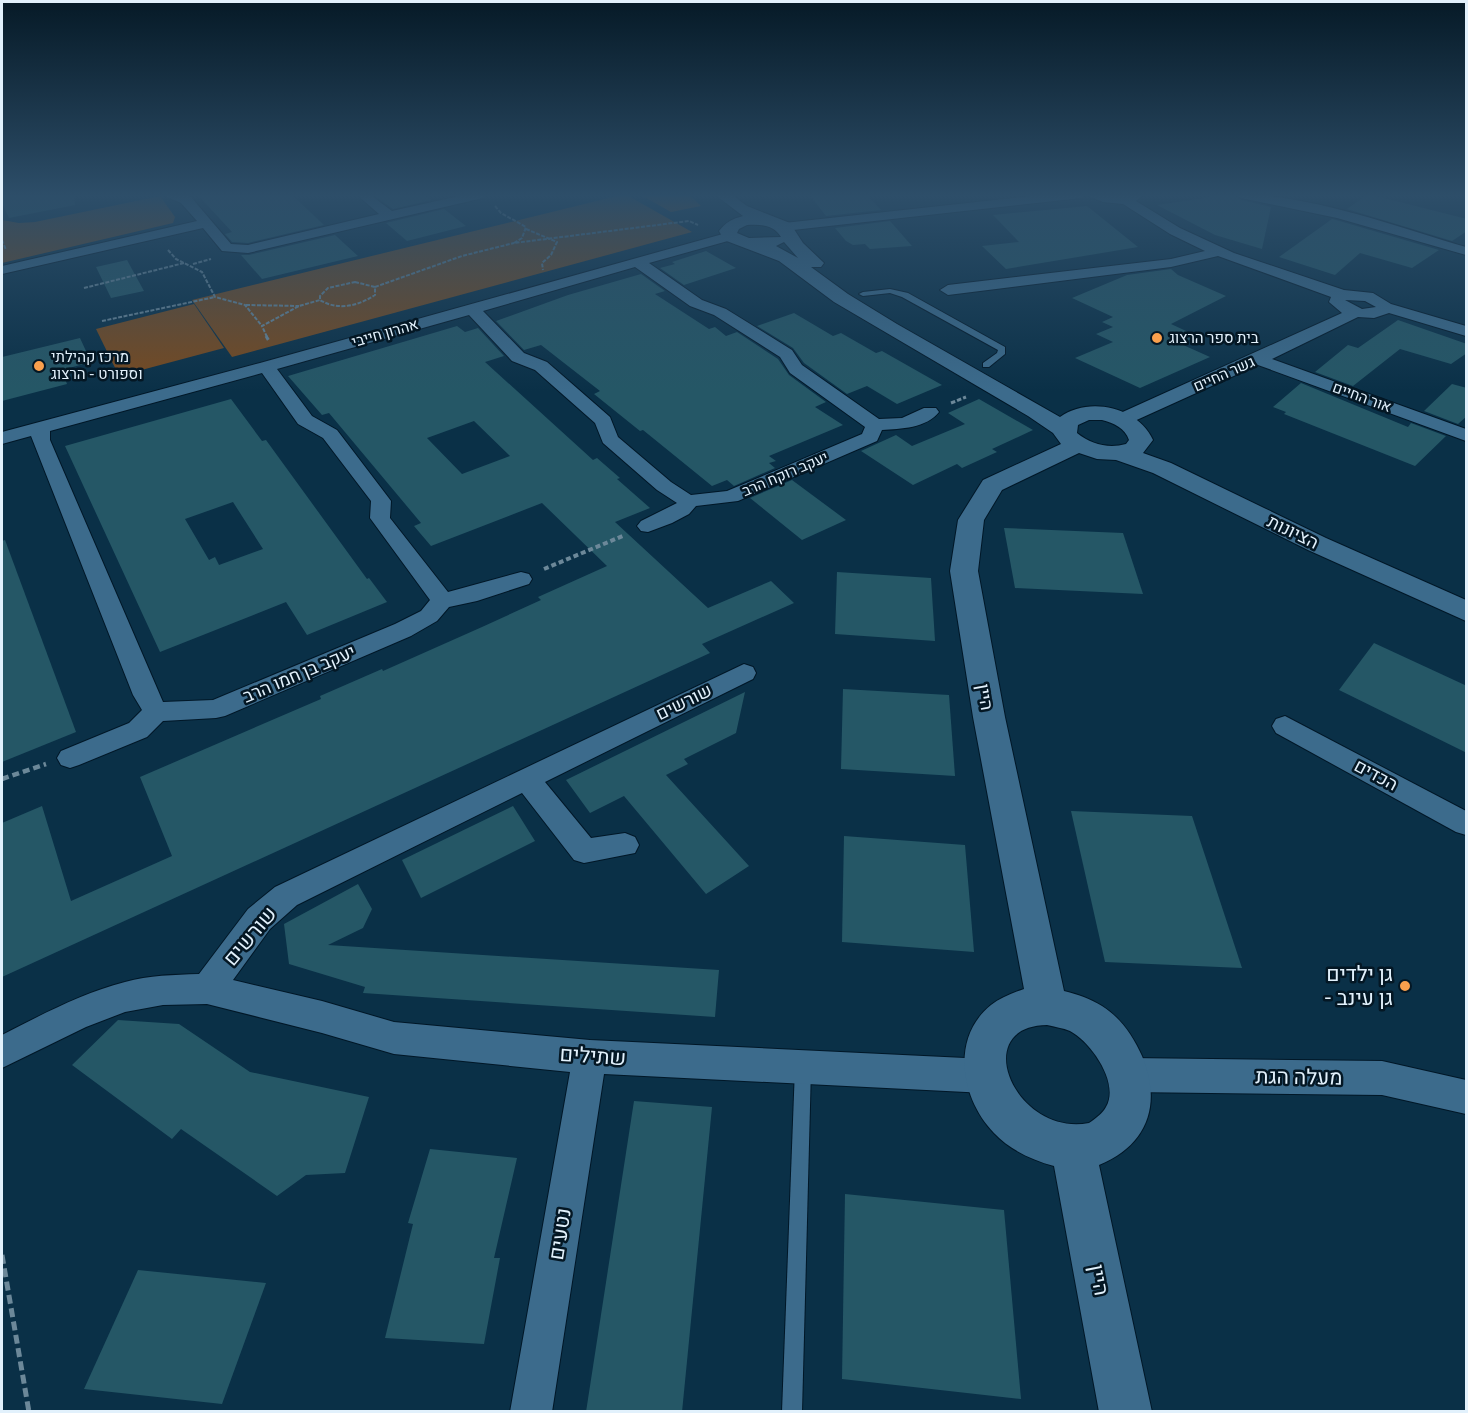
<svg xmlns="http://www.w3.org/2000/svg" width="1468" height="1413" viewBox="0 0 1468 1413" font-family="'Fira Sans Condensed',Heebo,sans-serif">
	<rect width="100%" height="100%" fill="#0a3047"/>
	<!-- green -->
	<g fill="#784a1f">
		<polygon points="625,194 692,232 232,357 192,300"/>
		<polygon points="651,194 688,194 701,206 671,212 641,195"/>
		<polygon points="160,196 175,217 173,223 2,263 2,220 19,223 35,222"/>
		<polygon points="194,304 224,348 119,376 96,329"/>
	</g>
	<!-- building -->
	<g fill="#255766" fill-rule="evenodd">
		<polygon points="2,194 74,194 75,205 9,218 2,203"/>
		<polygon points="197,194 291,194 324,225 248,243 232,242 225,234 232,232"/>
		<polygon points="372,194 423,194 431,200 393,209"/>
		<polygon points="809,194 866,194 881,210 826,216"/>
		<polygon points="1211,194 1233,194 1241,200 1271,207 1262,249 1215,235 1157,205 1211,197"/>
		<polygon points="1368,194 1467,219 1467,231 1452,241 1347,209"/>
		<polygon points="1087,206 1138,247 1006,269 982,246 1019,242 993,215"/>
		<polygon points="444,209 466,226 407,241 386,223"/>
		<polygon points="1332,219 1336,220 1439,250 1412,268 1360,253 1335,275 1279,257"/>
		<polygon points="890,221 912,246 870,249 865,244 853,245 846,241 835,228"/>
		<polygon points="335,235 358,256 262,279 241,255 249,255"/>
		<polygon points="706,251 736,268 684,285 660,268 675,264 672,262"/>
		<polygon points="127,260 144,291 111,298 96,267"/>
		<polygon points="1171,269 1178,275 1226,296 1171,324 1197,336 1181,344 1210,357 1140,388 1075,358 1113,342 1096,334 1113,327 1102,322 1113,317 1072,298 1127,275"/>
		<polygon points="641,274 665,291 655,294 709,329 715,327 726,336 737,332 778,359 789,375 826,402 815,407 843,425 769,456 776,461 769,463 775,468 734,486 727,480 712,486 643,430 640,431 594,394 600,391 541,345 524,350 496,321 568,295"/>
		<polygon points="794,313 833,336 841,333 876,353 882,351 942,385 897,404 867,386 847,394 804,363 793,348 757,326"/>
		<polygon points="1398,320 1467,344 1467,353 1451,364 1400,349 1353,386 1315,372 1348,345 1358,348"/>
		<path d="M457,326L465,332L478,328L504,356L485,362L593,460L597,458L620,478L617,479L650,508L615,522L708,608L771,581L794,603L702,644L710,653L2,977V823L42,806L71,901L172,856L140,777L321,699L320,696L382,669L383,671L482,627L541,600L538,597L607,566L542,503L431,546L414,526L421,523L329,413L322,415L288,376ZM474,421L510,456L462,474L427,438Z"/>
		<polygon points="80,338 91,362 62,370 67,384 2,401 2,357"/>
		<polygon points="1301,383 1408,427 1411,423 1446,436 1415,466 1284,414 1286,412 1273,407"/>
		<polygon points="1452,384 1467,388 1467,416 1458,424 1424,411"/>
		<path d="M231,399L262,441L266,440L367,579L369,578L387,602L307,635L286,602L160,652L65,446ZM233,502L263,549L219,565L215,557L209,560L185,519Z"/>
		<polygon points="979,399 1033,430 992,449 997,452 962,468 957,464 913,485 861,451 896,435 912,446 965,424 948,413"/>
		<polygon points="792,480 846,520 802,540 750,498"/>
		<polygon points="1004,528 1123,533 1143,594 1015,588"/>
		<polygon points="5,540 76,732 2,762 2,541"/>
		<polygon points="837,572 931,578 935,641 835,634"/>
		<polygon points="1374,643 1467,686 1467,753 1339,690"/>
		<polygon points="843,689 949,695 955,776 841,769"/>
		<polygon points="745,692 736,733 684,759 688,764 666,775 749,866 706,894 624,796 590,813 566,780"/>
		<polygon points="513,806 535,841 421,898 402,860"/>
		<polygon points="1071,811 1192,816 1242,968 1105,962"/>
		<polygon points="844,836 965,845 974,952 842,942"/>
		<polygon points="358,884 372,909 363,928 328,945 719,970 715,1017 363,993 365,987 289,964 284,924"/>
		<polygon points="118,1020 179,1024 250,1072 369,1097 345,1173 306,1175 277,1196 181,1129 172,1139 72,1065"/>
		<polygon points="634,1101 712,1107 682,1412 586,1412"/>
		<polygon points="430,1149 517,1158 494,1258 500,1258 484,1344 385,1338 413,1224 408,1223"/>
		<polygon points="845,1194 1004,1210 1021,1399 842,1379"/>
		<polygon points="138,1270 266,1283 222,1404 84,1389"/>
	</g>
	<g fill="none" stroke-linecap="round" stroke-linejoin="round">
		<defs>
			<g id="service">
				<polygon points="890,289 908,293 1005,347 1005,354 989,367 983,367 983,363 997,353 998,350 902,297 890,293 863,296 859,294 863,292"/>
				<polygon points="803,1060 809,1062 811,1068 802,1412 782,1412 795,1068 797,1062"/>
			</g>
			<g id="minor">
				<polygon points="166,194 182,194 191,197 231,244 248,245 379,214 356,194 369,194 392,211 468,194 489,194 483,198 248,253 222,251 203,228 2,274 2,266 197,221 181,203 167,197"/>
				<path d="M1050,194H1102L1115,196L1144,194L1136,201L1180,228L1234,253L1344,290L1373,293L1391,304L1466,326V336L1389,313L1374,318L1358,317L1272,359L1466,429V441L1258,365L1130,423H1116L1114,419L1116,415L1342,313L1329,302L1331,297L1218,256L1171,267L948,295L940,290L948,285L1171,259L1205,251L1170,234L1123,204L1103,202L1086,195L1081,198L784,231L777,227L784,223ZM1345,300L1365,301L1376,307L1362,309Z"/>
				<path d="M1235,194C1309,194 1395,226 1466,247V255L1337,218L1241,198Z"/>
				<path d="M730,232L737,236L735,239L649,263L702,300L726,309L792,350L802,365L879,419L902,418L924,408H936L939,412C927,428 900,429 882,430L877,441L738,501L696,506L689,514L672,523L648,532L641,531L637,526L641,521L677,503L657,490L603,443L595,423L535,370L512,361L469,315L277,369L312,416L337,430L388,497L391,501L390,518L448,592L521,572L529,574L532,579L529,584L477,601L449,607L437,621L411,636L225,716L216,718L163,721L147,737L79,765L70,768L61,765L57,758L61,751L129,723L142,710L133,695L31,436L2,444V432L260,363ZM635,267L690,306L714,315L780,357L790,373L865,427L862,434L727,491L691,495L671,482L618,437L610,417L547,362L524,353L483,311ZM262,373L298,424L323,438L371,501L370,518L430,600L421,611L395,624L213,700L163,702L50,440V431Z"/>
				<path d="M744,664L753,667L756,673L753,679L545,782L591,838L625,833L635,837L639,845L635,853L584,863L574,860L522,793L297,905L270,929L233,980L322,1001L394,1022L590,1040L986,1059L998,1064L1003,1076L998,1088L986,1093L604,1074L552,1412H510L570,1072L394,1054L322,1033L207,1004L163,1005L125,1012L86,1027L2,1068V1035C41,1015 82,993 125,982C149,975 174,975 199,974L248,909L275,887Z"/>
				<polygon points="1285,716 1466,811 1466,835 1456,832 1276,733 1272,726 1276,719"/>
				<polygon points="1129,1058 1382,1061 1466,1080 1466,1114 1382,1095 1129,1092 1117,1087 1112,1075 1117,1063"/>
			</g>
			<path id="tertiary" d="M714,194H731L747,206L790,223L803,243L824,263L821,267H811L848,294L897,324L1060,417C1089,396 1138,407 1153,440L1143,453L1171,463L1326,538L1466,600V621L1308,550L1153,473L1116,460L1097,459L1079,453L1002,490L984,520L978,571L1005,717L1064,991C1077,994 1091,999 1102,1006C1121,1018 1133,1036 1142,1056C1162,1104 1148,1145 1099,1165L1152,1412H1099L1054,1166C1032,1160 1010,1150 994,1133C961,1099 950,1038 991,1005C1000,998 1012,993 1024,989L973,717L950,571L958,520L983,480L1061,444L1053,433L1028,416L834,302L779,261L724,240L719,231C726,222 732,219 743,216ZM747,225C761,224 774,225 781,237L749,238L737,233L739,229ZM784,242L798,258L776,246ZM1102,420C1114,423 1125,428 1129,440L1126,444C1108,449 1091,444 1077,433L1078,425L1089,420ZM1047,1025C1055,1027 1063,1028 1070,1031C1091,1042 1120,1083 1106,1107C1103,1113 1095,1119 1089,1123C1015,1137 968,1026 1047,1025Z"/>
		</defs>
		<!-- service casing -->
		<use href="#service" stroke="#011727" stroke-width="2"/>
		<!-- minor casing -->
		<use href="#minor" stroke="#011727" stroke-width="2"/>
		<!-- tertiary casing -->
		<use href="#tertiary" stroke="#011727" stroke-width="2"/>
		<!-- path-far4 -->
		<g stroke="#6c8899" stroke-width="2" stroke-dasharray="4 1.5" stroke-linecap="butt">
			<polyline points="495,206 501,213 526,227 522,238 514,243 689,221 698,225"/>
			<polyline points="526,229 557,242 551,255 542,263 543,270"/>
			<polyline points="2,240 6,250"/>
			<polyline points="168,250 176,259 202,272 215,297 245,305 262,326"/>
			<polyline points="193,264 211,259"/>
			<path d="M355,282L375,287V295C358,306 338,311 320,300V296L328,288Z"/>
			<polyline points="375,287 462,256 514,243"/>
			<polyline points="84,288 184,263"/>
			<polyline points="246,305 299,306"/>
			<polyline points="102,321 215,297"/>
			<polyline points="267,337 262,326 299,306 320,300"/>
		</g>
		<!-- path-far3 -->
		<g stroke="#6c8899" stroke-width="3" stroke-dasharray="4.5 2" stroke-linecap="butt">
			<polyline points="266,336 269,341"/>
			<polyline points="951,403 966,397"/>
		</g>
		<!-- path-far2 -->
		<polyline stroke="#6c8899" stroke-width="4" stroke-dasharray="5 3" stroke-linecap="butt" points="544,569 625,535"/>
		<!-- path-far1 -->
		<polyline stroke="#6c8899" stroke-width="4.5" stroke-dasharray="7 4" stroke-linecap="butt" points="2,779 46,764"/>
		<!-- path -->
		<polyline stroke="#6c8899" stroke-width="5" stroke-dasharray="9 4.5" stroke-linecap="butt" points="2,1255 29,1412"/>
		<!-- service -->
		<use href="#service" fill="#3c6b8c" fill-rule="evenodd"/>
		<!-- minor -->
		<use href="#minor" fill="#3c6b8c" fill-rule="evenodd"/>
		<!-- tertiary -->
		<use href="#tertiary" fill="#3c6b8c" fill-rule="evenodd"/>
	</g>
	<!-- sky -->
	<linearGradient id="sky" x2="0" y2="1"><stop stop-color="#061a27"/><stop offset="0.5" stop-color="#2d4e69"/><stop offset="1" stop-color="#2d4e69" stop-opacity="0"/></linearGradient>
	<rect width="1468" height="391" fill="url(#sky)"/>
	<!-- markers -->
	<g fill="#f9a04d" stroke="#041724" stroke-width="2">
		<circle cx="1157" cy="338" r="6"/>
		<circle cx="39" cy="366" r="6"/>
		<circle cx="1405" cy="986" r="6"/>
	</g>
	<g text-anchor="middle" stroke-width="5" stroke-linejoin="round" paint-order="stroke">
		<!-- far-street labels -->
		<g font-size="15" fill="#e2f1fc" stroke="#041724">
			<text transform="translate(385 333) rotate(-16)" y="5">אהרון חייבי</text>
			<text transform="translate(1224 374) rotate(-24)" y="5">גשר החיים</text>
			<text transform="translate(1362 397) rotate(20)" y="5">אור החיים</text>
			<text transform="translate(785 474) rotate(-23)" y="5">יעקב רוקח הרב</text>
		</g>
		<!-- far-poi labels -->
		<g font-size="15" fill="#e2f1fc" stroke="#041724" text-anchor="start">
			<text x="1169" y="343">בית ספר הרצוג</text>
			<text x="51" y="362">מרכז קהילתי<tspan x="51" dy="17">וספורט - הרצוג</tspan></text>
		</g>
		<!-- street labels -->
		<g font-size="18" fill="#e2f1fc" stroke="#041724">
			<text transform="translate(1293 532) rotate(26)" y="6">הציונות</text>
			<text transform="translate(299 674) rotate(-23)" y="6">יעקב בן חמו הרב</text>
			<text transform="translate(985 697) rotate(80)" y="6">היין</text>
			<text transform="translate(684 702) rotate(-26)" y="6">שורשים</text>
			<text transform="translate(1376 775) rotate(28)" y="6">הכדים</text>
		</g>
		<!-- near-street labels -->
		<g font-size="21" fill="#e2f1fc" stroke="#041724">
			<text transform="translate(250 936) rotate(-50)" y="7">שורשים</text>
			<text transform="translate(593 1056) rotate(4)" y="7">שתילים</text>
			<text transform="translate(1299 1077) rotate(1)" y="7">מעלה הגת</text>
			<text transform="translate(560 1234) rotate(-81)" y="7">נטעים</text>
			<text transform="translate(1099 1280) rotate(79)" y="7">היין</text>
		</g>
		<!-- near-poi labels -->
		<g font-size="21" fill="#e2f1fc" stroke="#041724" text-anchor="end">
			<text x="1393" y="981">גן ילדים<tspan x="1393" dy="24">- גן עינב</tspan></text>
		</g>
	</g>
	<!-- border -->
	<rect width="1468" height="1413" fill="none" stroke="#e2f1fc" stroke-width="6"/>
</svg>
